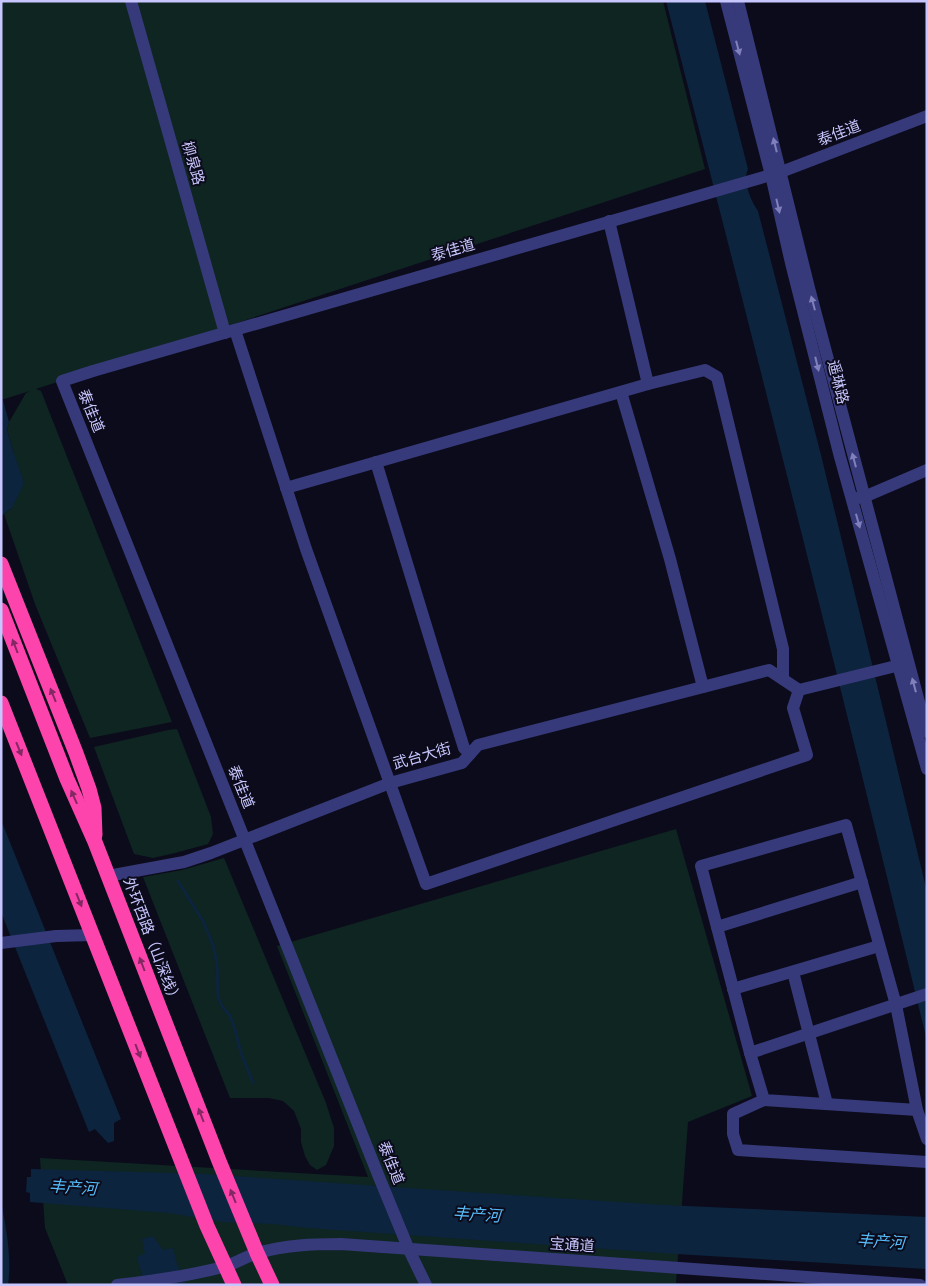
<svg xmlns="http://www.w3.org/2000/svg" width="928" height="1286" viewBox="0 0 928 1286" font-family="Overpass,'Noto Sans SC',sans-serif">
	<rect width="100%" height="100%" fill="#0c0b1b"/>
	<!-- green -->
	<g fill="#0e2522">
		<polygon points="1,1 663,1 705,169 36,389 41,391 172,722 90,738 35,604 4,514 12,508 14,454 7,430 9,422 26,393 30,391 1,400"/>
		<polygon points="177,729 211,817 213,834 208,844 175,853 153,858 134,854 94,747 168,730"/>
		<polygon points="676,829 752,1096 688,1122 676,1283 693,1285 68,1285 45,1228 40,1158 368,1177 277,946"/>
		<polygon points="224,858 326,1103 334,1128 334,1146 326,1165 317,1170 310,1165 305,1156 301,1142 301,1129 294,1111 283,1101 269,1098 230,1098 143,877 182,870"/>
	</g>
	<!-- water -->
	<g fill="#0c243e">
		<path d="M666,1H705L748,169C742,181 751,201 758,211L821,455L883,709L927,892V1041C843,694 755,347 666,1Z"/>
		<polygon points="1,393 9,422 7,430 14,454 24,483 12,508 1,516"/>
		<polygon points="1,820 121,1119 114,1123 114,1141 108,1143 95,1129 89,1132 1,912"/>
		<polygon points="31,1169 204,1174 467,1192 664,1205 927,1217 927,1269 676,1254 309,1228 273,1224 223,1222 169,1213 30,1202 30,1193 26,1192 27,1177 31,1177"/>
		<path d="M1,1201C6,1228 12,1257 8,1285H1Z"/>
		<polygon points="153,1236 163,1250 173,1248 177,1264 186,1285 145,1285 137,1257 145,1253 142,1239"/>
	</g>
	<g fill="none" stroke-linecap="round" stroke-linejoin="round">
		<!-- stream -->
		<polyline stroke="#0c243e" stroke-width="3" points="178,881 203,921 213,945 217,964 218,997 222,1006 230,1016 234,1026 241,1053 253,1083"/>
		<!-- minor -->
		<g stroke="#373a7a" stroke-width="12">
			<polyline points="131,1 225,333"/>
			<polyline points="726,1 771,175 791,263 840,457 927,769"/>
			<polyline points="738,1 809,288 927,732"/>
			<polyline points="609,221 648,384"/>
			<polyline points="235,330 306,549 426,884 807,755 793,708 799,690"/>
			<polyline points="621,392 670,559 703,687"/>
			<polyline points="376,462 438,665 464,748 470,754"/>
			<polyline points="286,488 648,384 705,370 717,377 783,649 783,679"/>
			<polyline points="857,498 864,497 927,470"/>
			<polyline points="108,876 184,862 211,853 390,783 462,763 478,745 769,670 799,690 908,663"/>
			<polyline points="717,927 862,882"/>
			<polyline points="1,943 56,936 93,935"/>
			<polyline points="793,972 827,1104"/>
			<polyline points="733,989 879,946"/>
			<polyline points="750,1053 927,994"/>
			<polyline points="764,1100 733,1114 733,1134 738,1150 927,1162"/>
			<polyline points="917,1110 764,1100 750,1053 701,866 846,825 896,1005 917,1110 927,1139"/>
			<path d="M117,1285C153,1281 188,1276 223,1267C235,1264 246,1256 258,1253C285,1245 313,1244 341,1244L920,1285"/>
			<polyline points="426,1285 409,1250 379,1177 62,381 93,371 781,172 927,116"/>
		</g>
		<!-- highway -->
		<g stroke="#fc44ac" stroke-width="15">
			<polyline points="1,564 76,753 89,789 94,808 95,835"/>
			<polyline points="1,610 67,779 95,842 219,1161 257,1253 272,1285"/>
			<polyline points="1,703 207,1226 234,1285"/>
		</g>
	</g>
	<!-- one-way arrows -->
	<defs><path id="oneway-solid" d="M-6-.8H1V-3.2L6.5 0L1 3.2V.8H-6Z" transform="scale(1.25)"/></defs>
	<g fill="#8080bc">
		<use href="#oneway-solid" transform="translate(738 48) rotate(75)"/>
		<use href="#oneway-solid" transform="translate(775 145) rotate(-104)"/>
		<use href="#oneway-solid" transform="translate(778 206) rotate(77)"/>
		<use href="#oneway-solid" transform="translate(813 303) rotate(-105)"/>
		<use href="#oneway-solid" transform="translate(817 364) rotate(76)"/>
		<use href="#oneway-solid" transform="translate(854 460) rotate(-105)"/>
		<use href="#oneway-solid" transform="translate(858 521) rotate(74)"/>
		<use href="#oneway-solid" transform="translate(914 685) rotate(-105)"/>
	</g>
	<g fill="#842864">
		<use href="#oneway-solid" transform="translate(15 646) rotate(-111)"/>
		<use href="#oneway-solid" transform="translate(53 695) rotate(-112)"/>
		<use href="#oneway-solid" transform="translate(19 749) rotate(68)"/>
		<use href="#oneway-solid" transform="translate(74 797) rotate(-114)"/>
		<use href="#oneway-solid" transform="translate(79 900) rotate(68)"/>
		<use href="#oneway-solid" transform="translate(142 964) rotate(-111)"/>
		<use href="#oneway-solid" transform="translate(138 1051) rotate(69)"/>
		<use href="#oneway-solid" transform="translate(201 1115) rotate(-111)"/>
		<use href="#oneway-solid" transform="translate(233 1196) rotate(-112)"/>
	</g>
	<g text-anchor="middle" stroke-width="4" stroke-linejoin="round" paint-order="stroke">
		<!-- street labels -->
		<g font-size="15" fill="#c8c6fe" stroke="#0c0b1b">
			<text transform="translate(839 133) rotate(-21)" y="5">泰佳道</text>
			<text transform="translate(193 163) rotate(74)" y="5">柳泉路</text>
			<text transform="translate(453 250) rotate(-16)" y="5">泰佳道</text>
			<text transform="translate(838 382) rotate(76)" y="5">遥琳路</text>
			<text transform="translate(91 411) rotate(68)" y="5">泰佳道</text>
			<text transform="translate(422 756) rotate(-16)" y="5">武台大街</text>
			<text transform="translate(241 787) rotate(68)" y="5">泰佳道</text>
			<text transform="translate(152 941) rotate(69)" y="5">外环西路（山深线）</text>
			<text transform="translate(391 1163) rotate(68)" y="5">泰佳道</text>
			<text transform="translate(572 1245) rotate(4)" y="5">宝通道</text>
		</g>
		<!-- water labels -->
		<g font-size="16" font-style="italic" fill="#56befc" stroke="#0c0b1b">
			<text transform="translate(73 1187) rotate(4)" y="6">丰产河</text>
			<text transform="translate(477 1214) rotate(4)" y="6">丰产河</text>
			<text transform="translate(881 1241) rotate(4)" y="6">丰产河</text>
		</g>
	</g>
	<!-- border -->
	<rect width="928" height="1286" fill="none" stroke="#c8c6fe" stroke-width="5"/>
</svg>
